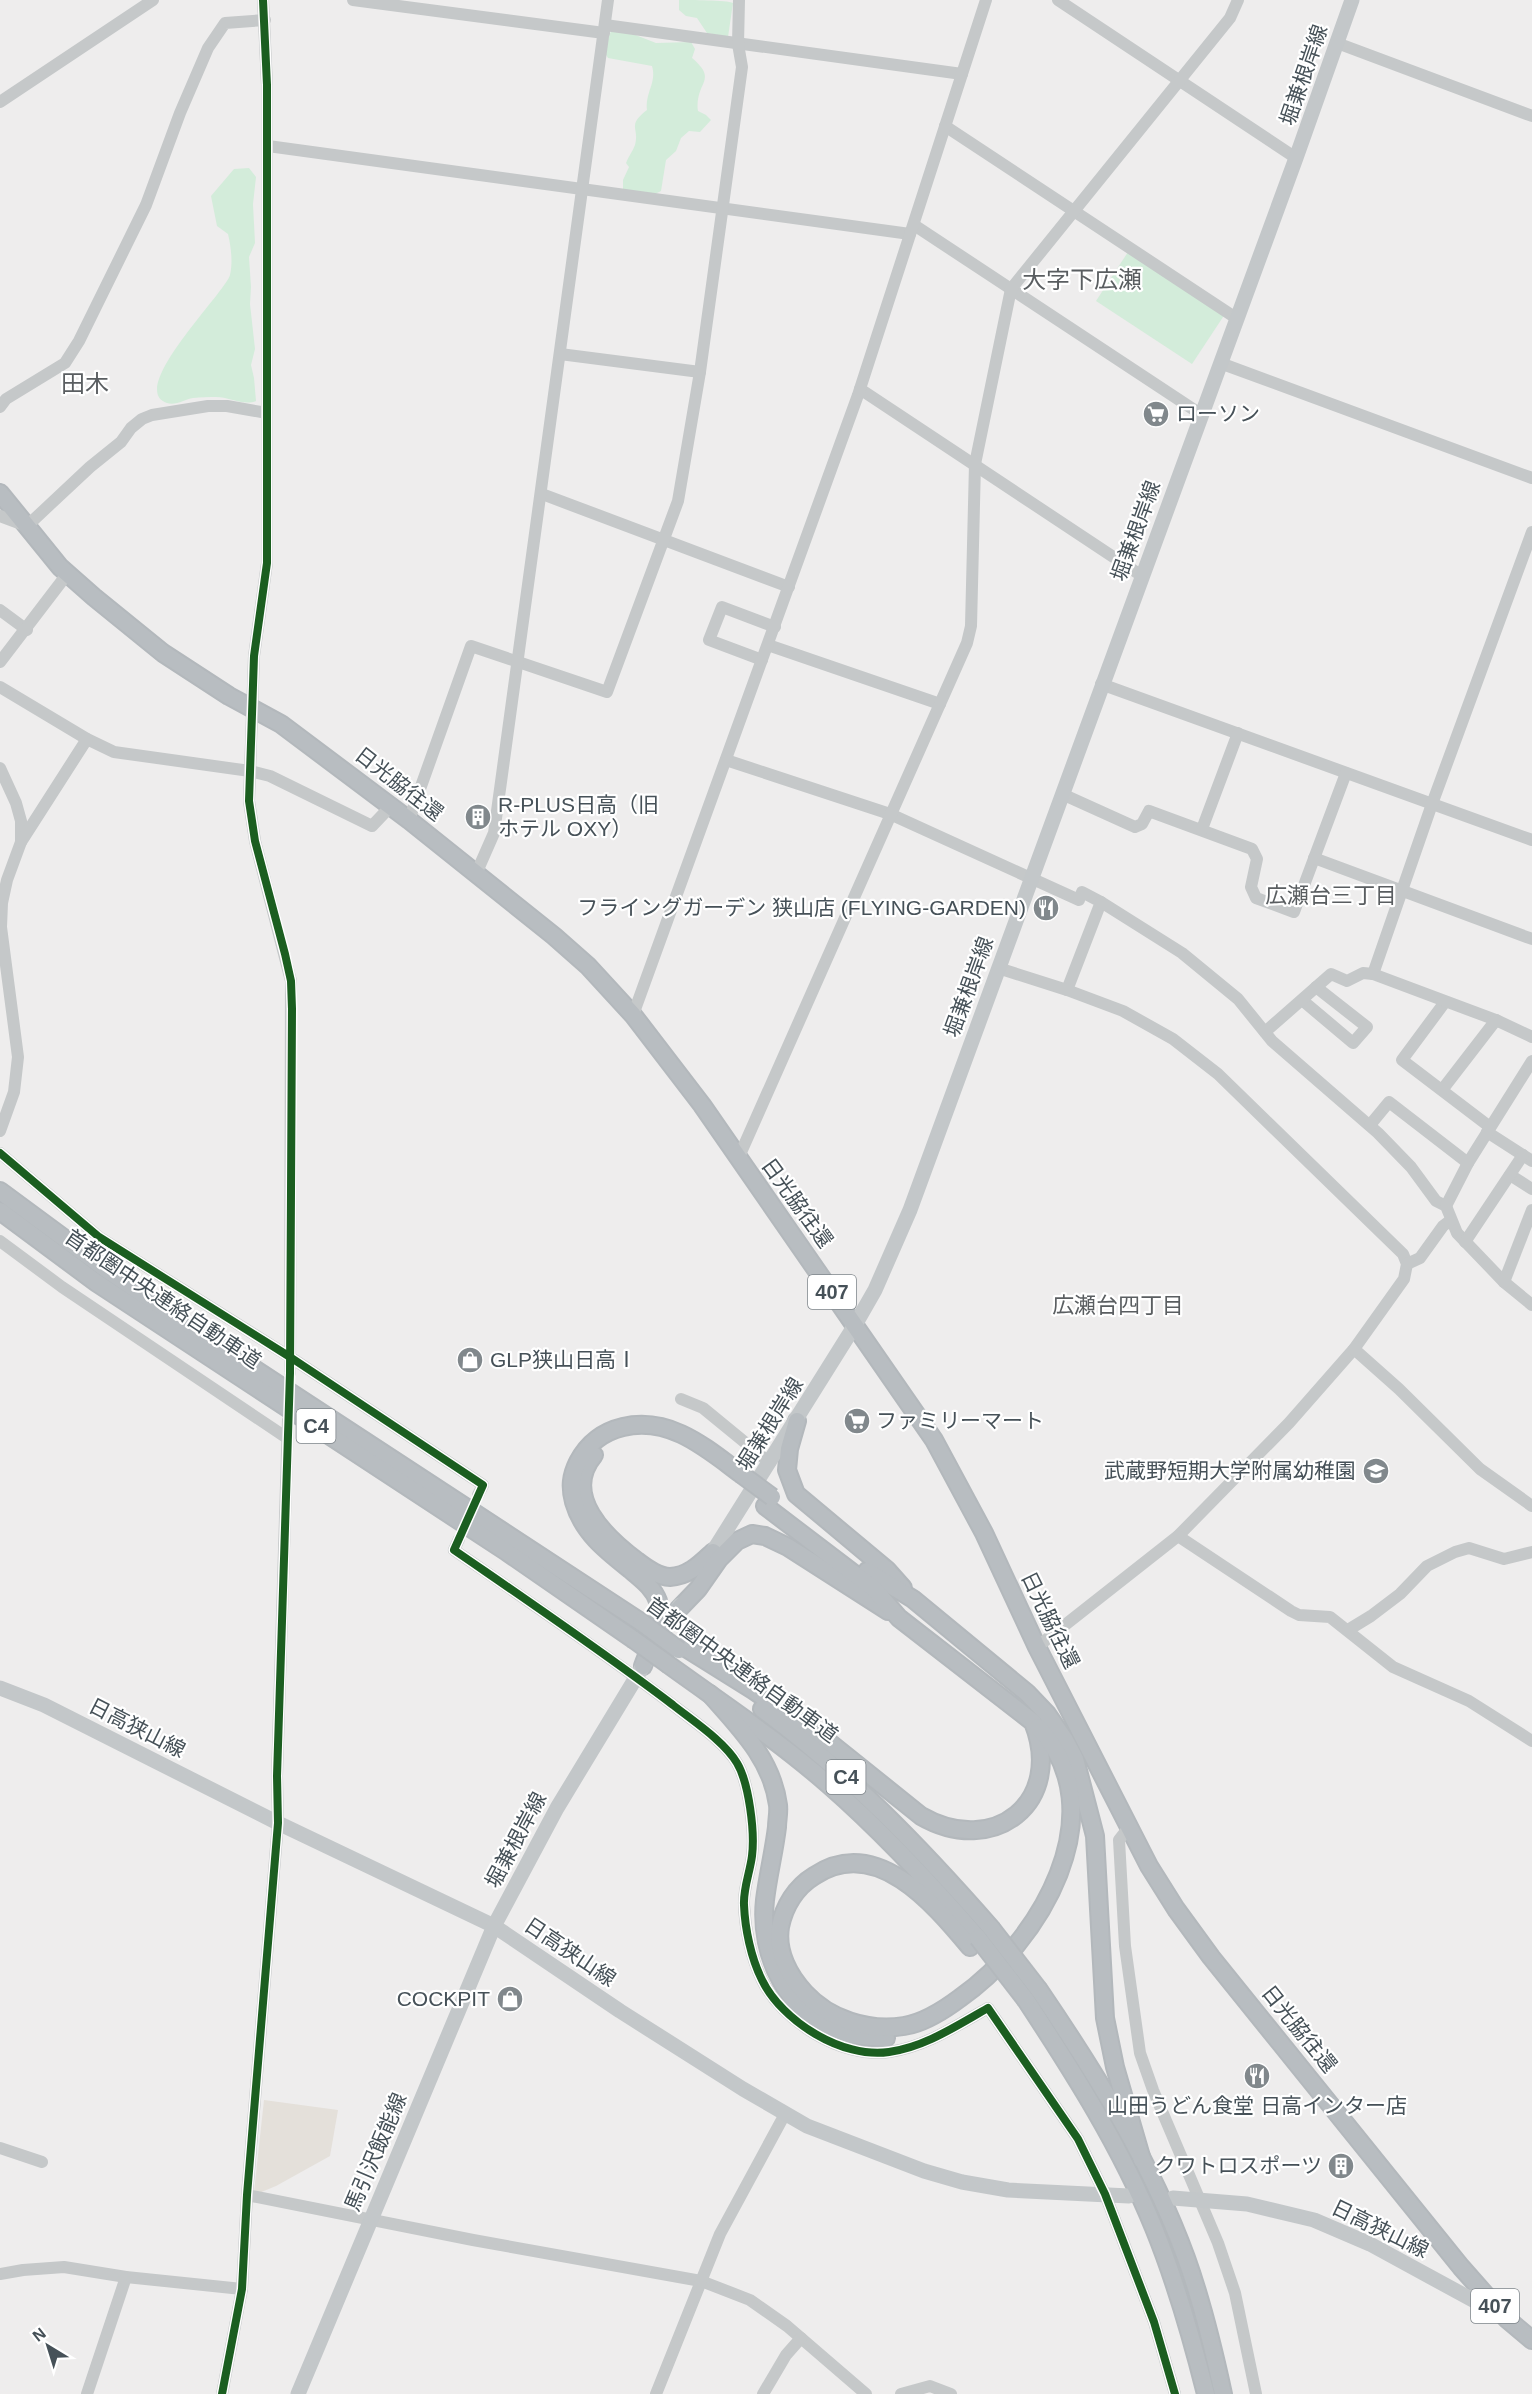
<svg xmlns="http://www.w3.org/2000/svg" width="1532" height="2394" viewBox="0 0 1532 2394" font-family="Helvetica,'Noto Sans JP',sans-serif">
	<rect width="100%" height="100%" fill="#eeeded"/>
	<!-- commercial -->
	<polygon fill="#e4e0da" points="264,2100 338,2110 330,2156 276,2186 259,2193 254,2192"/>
	<!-- green -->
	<g fill="#d3ecda">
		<path d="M679,0C690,0 727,0 733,3L728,37L707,33L697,18L686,16L679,10Z"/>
		<path d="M611,31L633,34L656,43L691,42L695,49L692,58C719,81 695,81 698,111L706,115L711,120L700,132L689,131L681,138L676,151L666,160L661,191L651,196L623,189V180L629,167L626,163C628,157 633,151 635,145C640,128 626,126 647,110C645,92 657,83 652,66L608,58L605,53L607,42Z"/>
		<path d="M249,168L256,177L253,204L255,243L249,257L251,287L250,304L255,349L251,365L254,378L256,401C244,406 229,397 216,397C209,397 201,397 193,398C185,399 176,406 167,403C126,390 225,293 230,275C233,262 231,247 228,234L217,226L211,196L234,169Z"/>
		<polygon points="1128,252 1225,314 1192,364 1096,301"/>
	</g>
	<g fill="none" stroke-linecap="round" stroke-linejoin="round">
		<defs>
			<g id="highway">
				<polyline points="0,493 60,567 94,597 163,653 229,696 281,724 409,820 554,936 588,966 633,1015 702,1105 934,1440 984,1533 1037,1647 1149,1866 1176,1909 1211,1957 1461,2267 1507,2319 1532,2340"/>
				<polyline points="0,1191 107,1270 204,1336 641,1622"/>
				<polyline points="0,1211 97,1283 507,1552 633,1639"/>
				<polyline points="797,1421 789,1449 787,1470 796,1494 887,1570 903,1588"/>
				<path d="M594,1455C560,1495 606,1538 637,1561C646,1568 658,1577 670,1577C689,1576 701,1563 713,1552"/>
				<polyline points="867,1571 913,1599 1027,1693 1047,1714 1065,1740 1075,1759 1095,1836 1105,2018 1115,2067 1142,2160"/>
				<polyline points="673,1615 698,1589 719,1559 737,1541 752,1534 765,1536 788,1547 888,1611"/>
				<path d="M681,1645L753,1690L830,1743L921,1816C994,1858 1065,1802 1033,1722L899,1618L874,1589L765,1506"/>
				<path d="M669,1665C723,1704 779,1741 829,1785C883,1832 931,1884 978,1938"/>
				<path d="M643,1666C649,1648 665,1620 658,1601C653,1587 641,1579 631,1570C607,1551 583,1533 574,1502C570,1487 571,1476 578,1462C588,1443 602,1432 623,1427C670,1416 706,1448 741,1474"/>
				<path d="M710,1694C739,1727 772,1759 778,1805C779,1812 777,1820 777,1827C774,1852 768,1875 765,1900C759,1956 788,2016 845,2033C859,2037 872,2037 886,2038"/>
				<path d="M762,1709C848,1772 921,1848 991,1928"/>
				<path d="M970,1947C934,1904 876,1834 814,1876C796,1887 784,1906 780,1927C776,1952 789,1976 805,1993C829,2019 868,2032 904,2026C924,2023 944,2010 960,1998C1039,1943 1118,1812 1038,1727"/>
				<path d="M1039,1990C1096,2074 1151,2162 1186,2258C1202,2302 1213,2348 1223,2394"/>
				<path d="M1026,2000C1074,2073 1121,2147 1154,2228C1176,2282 1192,2338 1206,2394"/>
			</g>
		</defs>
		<!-- highway casing -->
		<use href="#highway" stroke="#b3b8bc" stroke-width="20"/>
		<!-- minor -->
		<g stroke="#c5c8c9" stroke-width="12">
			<polyline points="263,0 267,85 267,563 254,656 249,801 255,841 291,981 290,1373"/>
			<polyline points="353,0 604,33"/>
			<polyline points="1058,0 1296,158"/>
			<polyline points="605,25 962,74"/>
			<polyline points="1337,43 1532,116"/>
			<polyline points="0,102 153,0"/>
			<polyline points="945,126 1236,318"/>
			<polyline points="268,146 910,234"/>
			<polyline points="914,225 1202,415"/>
			<polyline points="560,354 700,372"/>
			<polyline points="1220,363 1532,478"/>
			<polyline points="860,389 1142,576"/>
			<polyline points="0,407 6,399 65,363 79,341 146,205 180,113 208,48 225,23 265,20"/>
			<polyline points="542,494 789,587"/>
			<polyline points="0,516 27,526 90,467 121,442 131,428 142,419 152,415 208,406 227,406 267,413"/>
			<polyline points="0,610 27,630"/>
			<polyline points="768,645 940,704"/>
			<polyline points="762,660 709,640 722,607 775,627"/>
			<polyline points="0,662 68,573"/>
			<polyline points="1101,684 1532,840"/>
			<polyline points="0,687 87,739 114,752 250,771 270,776 372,826 391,806"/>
			<polyline points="726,760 890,814 1079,900 1082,892 1101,902 1067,990"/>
			<polyline points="0,768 16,803 21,821 21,842 7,880 2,903 1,927 18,1057 14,1092 0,1131"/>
			<polyline points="1062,794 1135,827 1142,824 1149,811 1252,849 1257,859 1251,887 1256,898 1294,912 1346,773"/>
			<polyline points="409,820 471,646 607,692 678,501 700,372 742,67 738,44 739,0"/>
			<polyline points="1202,829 1238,733"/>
			<polyline points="21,842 87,739"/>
			<polyline points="1314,858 1532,939"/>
			<polyline points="476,874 494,833 608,0"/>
			<polyline points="1101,902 1182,953 1238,999 1272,1041 1378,1133 1411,1167 1436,1201 1446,1206 1457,1233 1504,1282 1532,1305"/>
			<polyline points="998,968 1067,990 1123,1011 1173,1039 1218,1074 1403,1254 1407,1264 1404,1279 1354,1349 1289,1423 1178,1536 1037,1647"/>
			<polyline points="1373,974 1432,804 1532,532"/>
			<polyline points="1302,1000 1353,1043 1367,1027 1316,987"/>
			<polyline points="1445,1002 1402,1060 1490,1127"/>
			<polyline points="633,1015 858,395 986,0"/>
			<polyline points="1265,1032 1331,974 1347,981 1363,973 1373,974 1496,1020 1532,1037"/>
			<polyline points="1442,1090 1496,1020"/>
			<polyline points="1370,1125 1389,1102 1468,1163"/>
			<polyline points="1487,1132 1532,1161"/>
			<polyline points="0,1153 99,1237 290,1357 483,1485 478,1495"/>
			<polyline points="738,1159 967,643 971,626 975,464 1011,289 1230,18 1238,0"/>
			<polyline points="1510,1175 1532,1189"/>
			<polyline points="1446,1206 1468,1163 1532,1061"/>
			<polyline points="0,1241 62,1287 287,1438"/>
			<polyline points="1465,1242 1523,1155"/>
			<polyline points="1407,1264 1420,1258 1443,1226 1451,1220"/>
			<polyline points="1504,1282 1532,1210"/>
			<polyline points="1354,1349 1399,1389 1480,1469 1532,1506"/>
			<polyline points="681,1399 703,1408 770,1463"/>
			<polyline points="1178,1536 1291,1611 1299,1615 1330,1617 1393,1667 1469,1701 1532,1741"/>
			<path d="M459,1539L454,1550C528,1601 602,1651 673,1705C693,1721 724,1741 737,1763C749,1783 755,1832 752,1856C750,1872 743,1889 744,1905C745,1929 751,1958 762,1980C782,2021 842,2059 889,2052C925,2047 956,2026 988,2008L1078,2139L1105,2194L1154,2322L1175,2394"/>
			<polyline points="1348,1630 1371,1616 1400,1594 1427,1566 1455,1552 1469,1548 1504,1559 1532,1552"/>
			<polyline points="1130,1826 1119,1840 1125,1946 1140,2053 1153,2090 1218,2243 1235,2293 1256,2394"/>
			<polyline points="0,2148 42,2162"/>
			<polyline points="247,2195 473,2240 701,2281 750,2300 787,2326 866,2394"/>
			<polyline points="0,2274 23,2270 64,2267 126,2277 242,2289"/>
			<polyline points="87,2394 126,2277"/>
			<polyline points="222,2394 242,2289 247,2195 278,1823 277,1776 288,1420"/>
			<polyline points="656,2394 720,2234 785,2114"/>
			<polyline points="763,2394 786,2355 801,2338"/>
			<polyline points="901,2394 930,2386 951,2394"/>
		</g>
		<!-- major -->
		<g stroke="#c3c7c9" stroke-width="15">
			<polyline points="707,1561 855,1325 875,1290 910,1210 1296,158 1352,0"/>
			<polyline points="0,1688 44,1705 278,1823 494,1926 620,2011 743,2089 807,2126 924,2171 962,2182 1008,2190 1129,2196"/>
			<polyline points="1173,2198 1247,2204 1314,2220 1370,2244 1504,2317"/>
			<polyline points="298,2394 494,1926 557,1808 680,1605"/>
		</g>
		<!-- highway -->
		<use href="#highway" stroke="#b8bdc1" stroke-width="16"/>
		<defs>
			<g id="highway-bridge">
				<polyline points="741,1474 772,1497"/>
				<polyline points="641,1622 679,1650"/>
				<polyline points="633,1639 669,1665"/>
				<polyline points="991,1928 1039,1990"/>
				<polyline points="978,1938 1026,2000"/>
			</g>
		</defs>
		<!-- highway-bridge casing -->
		<use href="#highway-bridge" stroke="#b3b8bc" stroke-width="20" stroke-linecap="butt"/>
		<!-- highway-bridge -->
		<use href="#highway-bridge" stroke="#b8bdc1" stroke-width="16"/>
		<defs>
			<g id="cycleway">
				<path d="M0,1153L99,1237L290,1357L483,1485L454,1550C528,1601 602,1651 673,1705C693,1721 724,1741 737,1763C749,1783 755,1832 752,1856C750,1872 743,1889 744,1905C745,1929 751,1958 762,1980C782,2021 842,2059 889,2052C925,2047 956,2026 988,2008L1078,2139L1105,2194L1154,2322L1175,2394"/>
				<polyline points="222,2394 242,2289 247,2195 278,1823 277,1776 290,1373 292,1009 291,981 285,954 255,841 249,801 254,656 267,563 267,85 263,0"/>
			</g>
		</defs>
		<!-- cycleway casing -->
		<use href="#cycleway" stroke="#fff" stroke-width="11"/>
		<!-- cycleway -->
		<use href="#cycleway" stroke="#1b5e20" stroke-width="8"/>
	</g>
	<!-- icons -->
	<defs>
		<symbol id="supermarket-disc" viewBox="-11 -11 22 22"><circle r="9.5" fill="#81888c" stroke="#fff"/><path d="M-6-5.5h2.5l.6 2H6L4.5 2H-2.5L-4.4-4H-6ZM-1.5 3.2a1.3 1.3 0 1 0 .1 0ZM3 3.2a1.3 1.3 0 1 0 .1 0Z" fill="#fff"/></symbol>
		<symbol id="building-disc" viewBox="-11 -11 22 22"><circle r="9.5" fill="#81888c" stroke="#fff"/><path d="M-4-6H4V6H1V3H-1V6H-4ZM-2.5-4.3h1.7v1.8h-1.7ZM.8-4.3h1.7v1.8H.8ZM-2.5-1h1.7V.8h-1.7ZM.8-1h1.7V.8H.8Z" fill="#fff"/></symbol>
		<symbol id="restaurant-disc" viewBox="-11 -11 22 22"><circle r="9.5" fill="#81888c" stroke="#fff"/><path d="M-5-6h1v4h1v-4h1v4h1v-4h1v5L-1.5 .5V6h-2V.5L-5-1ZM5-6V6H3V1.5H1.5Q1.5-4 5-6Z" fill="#fff"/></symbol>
		<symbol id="shop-disc" viewBox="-11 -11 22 22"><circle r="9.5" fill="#81888c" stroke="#fff"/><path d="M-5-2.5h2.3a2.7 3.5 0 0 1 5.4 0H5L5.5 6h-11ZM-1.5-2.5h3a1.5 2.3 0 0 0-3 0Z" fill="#fff"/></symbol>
		<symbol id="school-disc" viewBox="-11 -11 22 22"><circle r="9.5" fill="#81888c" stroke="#fff"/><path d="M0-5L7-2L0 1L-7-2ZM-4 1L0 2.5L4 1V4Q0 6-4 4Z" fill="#fff"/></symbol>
	</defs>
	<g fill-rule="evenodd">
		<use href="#supermarket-disc" x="1141" y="399" width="30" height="30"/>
		<use href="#building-disc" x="463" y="802" width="30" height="30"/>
		<use href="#restaurant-disc" x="1031" y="893" width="30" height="30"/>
		<use href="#shop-disc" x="455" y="1345" width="30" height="30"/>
		<use href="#supermarket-disc" x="842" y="1406" width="30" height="30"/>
		<use href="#school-disc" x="1361" y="1456" width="30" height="30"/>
		<use href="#shop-disc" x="495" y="1984" width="30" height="30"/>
		<use href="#restaurant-disc" x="1242" y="2061" width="30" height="30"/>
		<use href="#building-disc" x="1326" y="2151" width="30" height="30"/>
	</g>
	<g text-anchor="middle" stroke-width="4.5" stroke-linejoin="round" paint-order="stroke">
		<!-- shield labels -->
		<g fill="#fff" stroke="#7e858a" stroke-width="1.5">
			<rect x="808" y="1275" width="48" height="34" rx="4.5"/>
			<rect x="296.5" y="1409" width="39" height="34" rx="4.5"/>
			<rect x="826.5" y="1760" width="39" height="34" rx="4.5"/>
			<rect x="1471" y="2289" width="48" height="34" rx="4.5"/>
		</g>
		<g font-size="20" font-weight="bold" fill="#465158">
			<text x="832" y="1299">407</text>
			<text x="316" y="1433">C4</text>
			<text x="846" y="1784">C4</text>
			<text x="1495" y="2313">407</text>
		</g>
		<!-- street labels -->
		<g font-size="21" fill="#465158" stroke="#fff">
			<text transform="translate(1304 75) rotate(-71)" y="7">堀兼根岸線</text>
			<text transform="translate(1136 531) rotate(-70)" y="7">堀兼根岸線</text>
			<text transform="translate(399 784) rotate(38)" y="7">日光脇往還</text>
			<text transform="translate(969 987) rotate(-70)" y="7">堀兼根岸線</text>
			<text transform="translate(797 1203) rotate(54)" y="7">日光脇往還</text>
			<text transform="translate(163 1299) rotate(34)" y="7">首都圏中央連絡自動車道</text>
			<text transform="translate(770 1424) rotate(-58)" y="7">堀兼根岸線</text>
			<text transform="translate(1050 1620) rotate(64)" y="7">日光脇往還</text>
			<text transform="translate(742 1670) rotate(36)" y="7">首都圏中央連絡自動車道</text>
			<text transform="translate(137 1728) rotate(27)" y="7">日高狭山線</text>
			<text transform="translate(516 1840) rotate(-62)" y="7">堀兼根岸線</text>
			<text transform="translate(570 1952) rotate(34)" y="7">日高狭山線</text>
			<text transform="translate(1299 2029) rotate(51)" y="7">日光脇往還</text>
			<text transform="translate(376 2152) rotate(-67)" y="7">馬引沢飯能線</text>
			<text transform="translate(1380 2229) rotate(26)" y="7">日高狭山線</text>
		</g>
		<!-- poi labels -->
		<g font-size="21" fill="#465158" stroke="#fff" text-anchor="start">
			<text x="1176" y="421">ローソン</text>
			<text x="498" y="812">R-PLUS日高（旧<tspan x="498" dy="24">ホテル OXY）</tspan></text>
			<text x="1026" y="915" text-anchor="end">フライングガーデン 狭山店 (FLYING-GARDEN)</text>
			<text x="490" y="1367">GLP狭山日高Ⅰ</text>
			<text x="876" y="1428">ファミリーマート</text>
			<text x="1356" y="1478" text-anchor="end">武蔵野短期大学附属幼稚園</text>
			<text x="490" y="2006" text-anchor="end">COCKPIT</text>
			<text x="1257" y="2113" text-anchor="middle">山田うどん食堂 日高インター店</text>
			<text x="1322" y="2173" text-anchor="end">クワトロスポーツ</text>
		</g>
		<!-- neighbourhood labels -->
		<g font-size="22" fill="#5a5e61" stroke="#fff">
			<text x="1331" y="903">広瀬台三丁目</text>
			<text x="1118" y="1313">広瀬台四丁目</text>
		</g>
		<!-- quarter labels -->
		<g font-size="24" fill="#5a5e61" stroke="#fff">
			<text x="1082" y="288">大字下広瀬</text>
			<text x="85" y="392">田木</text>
		</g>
	</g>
	<!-- north arrow -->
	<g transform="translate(48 2346) rotate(322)" stroke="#ffffff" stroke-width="4.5" paint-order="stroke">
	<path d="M0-4.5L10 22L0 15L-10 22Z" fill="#465158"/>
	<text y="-9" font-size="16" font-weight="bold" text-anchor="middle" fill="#465158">N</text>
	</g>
</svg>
